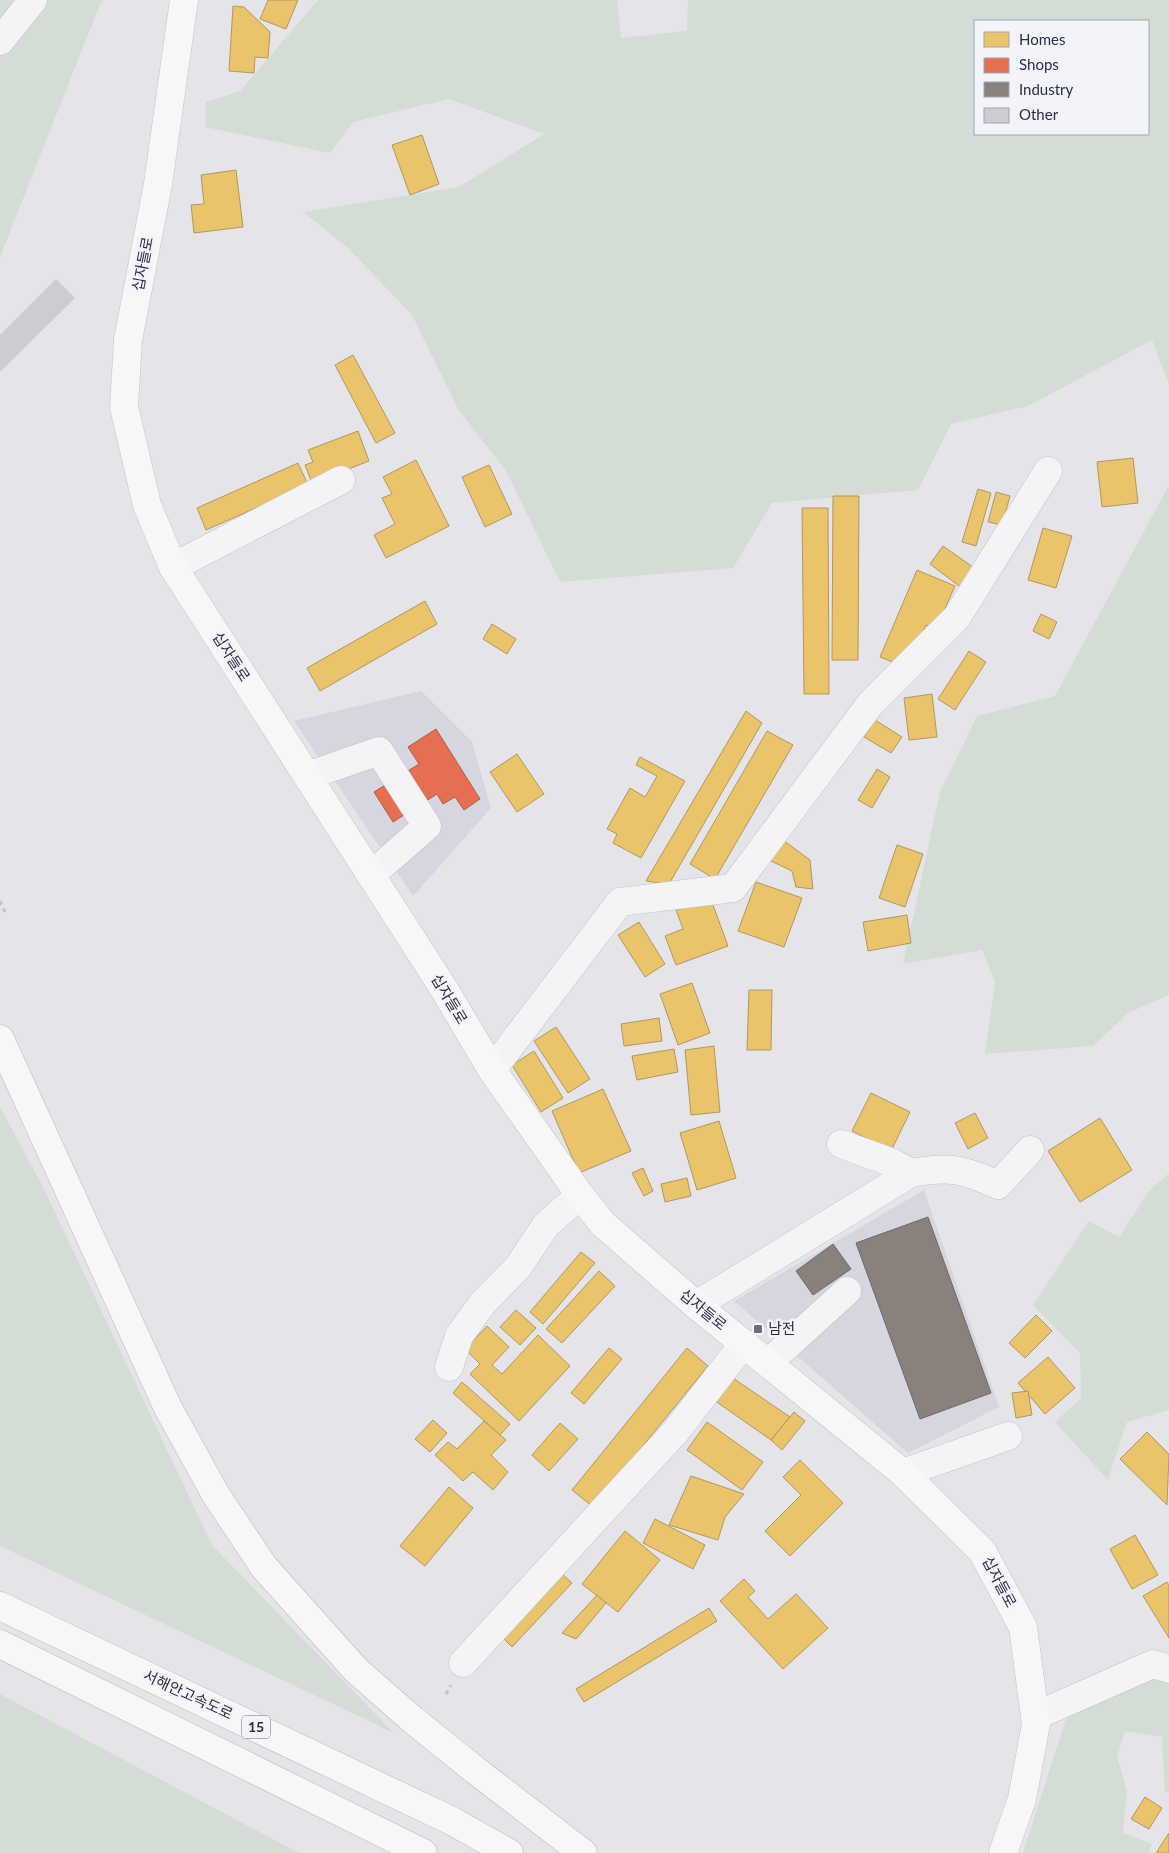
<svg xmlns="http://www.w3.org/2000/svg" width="1169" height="1853" viewBox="0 0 1169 1853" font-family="Lato,'Noto Sans KR',sans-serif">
	<rect width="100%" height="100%" fill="#e5e5e9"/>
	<!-- built -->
	<g fill="#d5d6df">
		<polygon points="421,691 472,742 491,808 413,896 294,721"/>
		<polygon points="924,1190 999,1407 908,1453 734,1301"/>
	</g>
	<!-- green -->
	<g fill="#d3ddd5" fill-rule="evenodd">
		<polygon points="0,0 104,0 101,2 0,257"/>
		<path d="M318,0H617L621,38L687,31L688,0H1169V385L1152,340L1028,406L951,424L918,490L772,503L733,568L560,582L506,471L458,409L412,315L348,248L303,212L459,187L544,134L449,99L353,122L330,153L205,127L206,102L240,91ZM975,21H1148V134H975Z"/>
		<polygon points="1169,485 1169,995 1128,1013 1093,1046 985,1054 995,982 982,950 903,964 940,792 977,716 1055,696"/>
		<polygon points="0,1107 43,1187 212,1545 394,1733 0,1546"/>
		<polygon points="1169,1173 1169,1410 1127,1422 1108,1480 1055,1422 1081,1398 1080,1353 1033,1305 1089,1221 1119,1237 1149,1191"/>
		<polygon points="1157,1675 1169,1679 1169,1791 1165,1793 1162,1737 1125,1731 1117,1757 1127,1791 1123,1833 1152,1844 1149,1853 1023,1853 1068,1712"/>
		<polygon points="0,1694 299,1853 0,1853"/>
	</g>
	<!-- homes -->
	<g fill="#e9c46a" stroke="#b0975f">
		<polygon points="268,0 298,0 286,29 260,19"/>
		<polygon points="233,6 244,7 270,32 268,58 255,57 254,73 229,71"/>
		<polygon points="422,135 439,184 410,195 392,145"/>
		<polygon points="236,170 243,227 194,233 191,205 204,204 201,175"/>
		<polygon points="353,355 395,433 376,443 335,365"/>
		<polygon points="358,431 369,461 312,483 305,465 313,462 308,450"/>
		<polygon points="1133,458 1138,503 1102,507 1097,462"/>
		<polygon points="416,460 449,526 386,558 374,535 395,524 382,498 392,494 383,477"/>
		<polygon points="298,463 308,485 206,530 197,508"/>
		<polygon points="489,465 512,514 485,527 462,477"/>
		<polygon points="978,489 991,493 976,546 962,542"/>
		<polygon points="996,492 1010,496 1002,525 988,522"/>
		<polygon points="833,496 859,496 858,660 832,660"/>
		<polygon points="802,508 828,508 829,694 804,694"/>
		<polygon points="1043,528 1072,536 1056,588 1028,580"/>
		<polygon points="943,546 977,570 963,589 930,564"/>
		<polygon points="917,570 955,586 936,629 926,625 916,647 895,663 880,657"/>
		<polygon points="425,601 437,624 320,691 307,668"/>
		<polygon points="1041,614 1057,622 1049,639 1033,631"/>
		<polygon points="492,624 516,639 507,654 483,639"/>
		<polygon points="969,651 986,662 955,710 938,699"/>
		<polygon points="932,694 937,737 909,740 904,698"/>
		<polygon points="746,711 762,723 669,884 646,881"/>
		<polygon points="875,720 902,737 891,753 864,737"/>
		<polygon points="767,731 793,745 715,879 690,864"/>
		<polygon points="517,754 544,794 517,812 490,772"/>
		<polygon points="640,757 685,781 641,858 613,843 617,834 607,829 630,788 645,797 657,776 636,765"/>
		<polygon points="877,769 890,777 872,808 858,800"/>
		<polygon points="783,840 810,860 813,889 796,887 792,871 769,860"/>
		<polygon points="897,845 923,854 905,907 879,898"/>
		<polygon points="756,882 802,898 784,947 738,931"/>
		<polygon points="710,897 728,946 676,965 665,936 683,929 676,910"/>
		<polygon points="907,915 911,943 868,951 863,922"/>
		<polygon points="639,922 665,964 645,977 618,935"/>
		<polygon points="692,983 710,1033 678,1045 660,994"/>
		<polygon points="749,990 772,990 771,1050 747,1050"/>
		<polygon points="659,1018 662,1041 624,1046 621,1024"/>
		<polygon points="556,1027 590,1079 568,1093 534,1041"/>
		<polygon points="714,1046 720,1112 691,1115 685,1050"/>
		<polygon points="674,1049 678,1072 637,1080 632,1056"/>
		<polygon points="534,1051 563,1098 541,1112 512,1065"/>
		<polygon points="603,1089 631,1151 579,1173 552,1111"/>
		<polygon points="871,1093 910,1112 891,1151 852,1131"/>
		<polygon points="975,1113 988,1138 968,1149 955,1123"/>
		<polygon points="1100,1118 1132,1170 1080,1202 1048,1151"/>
		<polygon points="719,1121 736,1178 697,1190 680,1133"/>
		<polygon points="643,1168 653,1191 644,1196 632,1173"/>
		<polygon points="687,1178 691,1196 665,1202 661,1184"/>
		<polygon points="581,1252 595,1263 543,1324 530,1312"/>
		<polygon points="599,1271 615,1286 562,1343 546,1329"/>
		<polygon points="516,1310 536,1328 520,1345 500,1327"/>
		<polygon points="1036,1315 1052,1331 1025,1358 1009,1343"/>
		<polygon points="487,1326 509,1347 492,1365 502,1374 538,1335 570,1366 519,1421 470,1374 480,1364 465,1349"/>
		<polygon points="609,1348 622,1359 584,1404 571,1393"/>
		<polygon points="687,1348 708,1366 593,1507 572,1490"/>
		<polygon points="1048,1357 1075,1388 1045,1414 1018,1383"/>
		<polygon points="727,1374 790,1417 771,1440 711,1398"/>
		<polygon points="462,1382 510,1424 500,1435 453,1393"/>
		<polygon points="1028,1391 1032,1415 1016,1418 1012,1393"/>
		<polygon points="794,1412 805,1421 782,1450 771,1440"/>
		<polygon points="433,1420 447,1433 430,1452 415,1439"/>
		<polygon points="484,1421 506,1440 491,1455 508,1472 493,1490 473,1472 463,1481 435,1455 448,1442 457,1449"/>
		<polygon points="707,1422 763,1462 742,1490 687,1450"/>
		<polygon points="560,1423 578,1439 549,1471 532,1455"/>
		<polygon points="1147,1432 1169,1454 1167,1505 1120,1459"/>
		<polygon points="800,1460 843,1503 790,1556 765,1531 801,1495 783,1477"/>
		<polygon points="691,1476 744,1494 725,1517 718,1540 669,1525"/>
		<polygon points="449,1487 473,1508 425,1566 400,1546"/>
		<polygon points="655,1519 705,1545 693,1569 643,1543"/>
		<polygon points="625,1531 660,1560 618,1612 582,1584"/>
		<polygon points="1135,1535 1158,1575 1132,1589 1110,1549"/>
		<polygon points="558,1570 572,1583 512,1647 499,1634"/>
		<polygon points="744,1579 755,1591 748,1597 768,1619 796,1594 828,1628 783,1669 720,1601"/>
		<polygon points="1167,1582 1169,1585 1169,1638 1143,1596"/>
		<polygon points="597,1595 606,1603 576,1639 562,1633"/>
		<polygon points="709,1608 717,1621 584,1702 576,1689"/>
		<polygon points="1145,1797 1162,1808 1149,1829 1131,1819"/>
		<polygon points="1169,1833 1169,1853 1156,1853"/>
	</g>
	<!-- shops -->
	<polygon fill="#e76f51" stroke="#ae5b4d" points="436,729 480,799 464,810 455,797 443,804 437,794 393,822 374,792 419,764 408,747"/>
	<!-- industry -->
	<g fill="#8a817c" stroke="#6d686b">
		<polygon points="928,1217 991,1393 920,1419 856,1243"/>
		<polygon points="833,1244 851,1269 813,1295 796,1271"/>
	</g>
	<!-- building -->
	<polygon fill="#ccccd2" points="56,279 75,298 0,372 0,335"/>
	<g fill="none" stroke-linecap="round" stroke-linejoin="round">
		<defs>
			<g id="minor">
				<polyline points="0,41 33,0"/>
				<polyline points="173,567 341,480"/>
				<polyline points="307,776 379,751 427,826 371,875"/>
				<polyline points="492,1070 620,902 733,888 871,703 957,617 1048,471"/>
				<polyline points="841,1144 893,1163 911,1173"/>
				<path d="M696,1305L911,1173C950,1166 963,1169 998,1185L1030,1150"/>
				<polyline points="768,1363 847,1291"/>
				<polyline points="449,1367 459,1336 482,1304 518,1267 546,1225 580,1195"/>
				<polyline points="903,1473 1008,1436"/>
				<polyline points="463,1663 677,1430 744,1343"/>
				<polyline points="1035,1716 1153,1664 1169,1669"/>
			</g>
			<polyline id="major" points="184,0 158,184 128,340 124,407 147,505 173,567 444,989 492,1070 580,1195 603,1224 696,1305 903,1473 982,1551 1023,1627 1036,1724 1022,1799 1003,1853"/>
			<g id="highway">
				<polyline points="0,1039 168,1408 216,1495 264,1567 356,1670 413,1720 475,1770 583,1853"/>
				<polyline points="0,1606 452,1821 509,1853"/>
				<polyline points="0,1644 423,1853"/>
			</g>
		</defs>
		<!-- minor casing -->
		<use href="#minor" stroke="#c2c2c7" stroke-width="29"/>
		<!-- major casing -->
		<use href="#major" stroke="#c1c2c7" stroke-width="29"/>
		<!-- highway casing -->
		<use href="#highway" stroke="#b7b8be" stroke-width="29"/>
		<!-- path -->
		<g stroke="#c3c4c9" stroke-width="3" stroke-dasharray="4 4" stroke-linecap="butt">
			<polyline points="0,901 6,914"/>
			<polyline points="446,1694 451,1685"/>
		</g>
		<!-- minor -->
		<use href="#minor" stroke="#f4f4f6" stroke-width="28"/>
		<!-- major -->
		<use href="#major" stroke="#f7f7f8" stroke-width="28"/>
		<!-- highway -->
		<use href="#highway" stroke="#f7f7f8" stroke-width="28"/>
	</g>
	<!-- markers -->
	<rect fill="#6b6d7e" stroke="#f3f4f9" stroke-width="2" x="753" y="1324" width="10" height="10" rx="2.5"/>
	<g text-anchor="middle" stroke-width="5" stroke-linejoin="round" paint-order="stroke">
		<!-- shield labels -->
		<rect fill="#f3f4f9" stroke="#66697a" stroke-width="1" x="242" y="1715.5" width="28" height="23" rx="4"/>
		<g font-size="14" font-weight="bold" fill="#2a2d44">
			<text x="256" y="1732">15</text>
		</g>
		<!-- street labels -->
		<g font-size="15" fill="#2a2d44" stroke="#f3f4f9">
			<text transform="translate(143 264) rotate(-79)" y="5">십자들로</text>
			<text transform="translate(231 657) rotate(57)" y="5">십자들로</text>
			<text transform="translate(449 999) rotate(59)" y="5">십자들로</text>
			<text transform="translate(703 1310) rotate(39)" y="5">십자들로</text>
			<text transform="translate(999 1582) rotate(62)" y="5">십자들로</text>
			<text transform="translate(188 1695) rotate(25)" y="5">서해안고속도로</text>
		</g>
		<!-- poi labels -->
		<g font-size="15" fill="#2a2d44" stroke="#f3f4f9" text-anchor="start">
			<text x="768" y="1334">남전</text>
		</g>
	</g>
	<!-- legend -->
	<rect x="974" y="20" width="175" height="115" fill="#f3f4f9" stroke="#a3a4b1"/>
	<rect x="984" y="32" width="25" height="15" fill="#e9c46a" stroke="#a3a4b1"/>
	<text x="1019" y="45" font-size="15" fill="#2a2d44">Homes</text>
	<rect x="984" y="58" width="25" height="15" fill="#e76f51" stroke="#a3a4b1"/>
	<text x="1019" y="70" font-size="15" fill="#2a2d44">Shops</text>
	<rect x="984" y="82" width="25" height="15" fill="#8a817c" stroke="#a3a4b1"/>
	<text x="1019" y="95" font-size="15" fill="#2a2d44">Industry</text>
	<rect x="984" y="108" width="25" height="15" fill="#ccccd2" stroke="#a3a4b1"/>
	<text x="1019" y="120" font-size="15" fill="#2a2d44">Other</text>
</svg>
